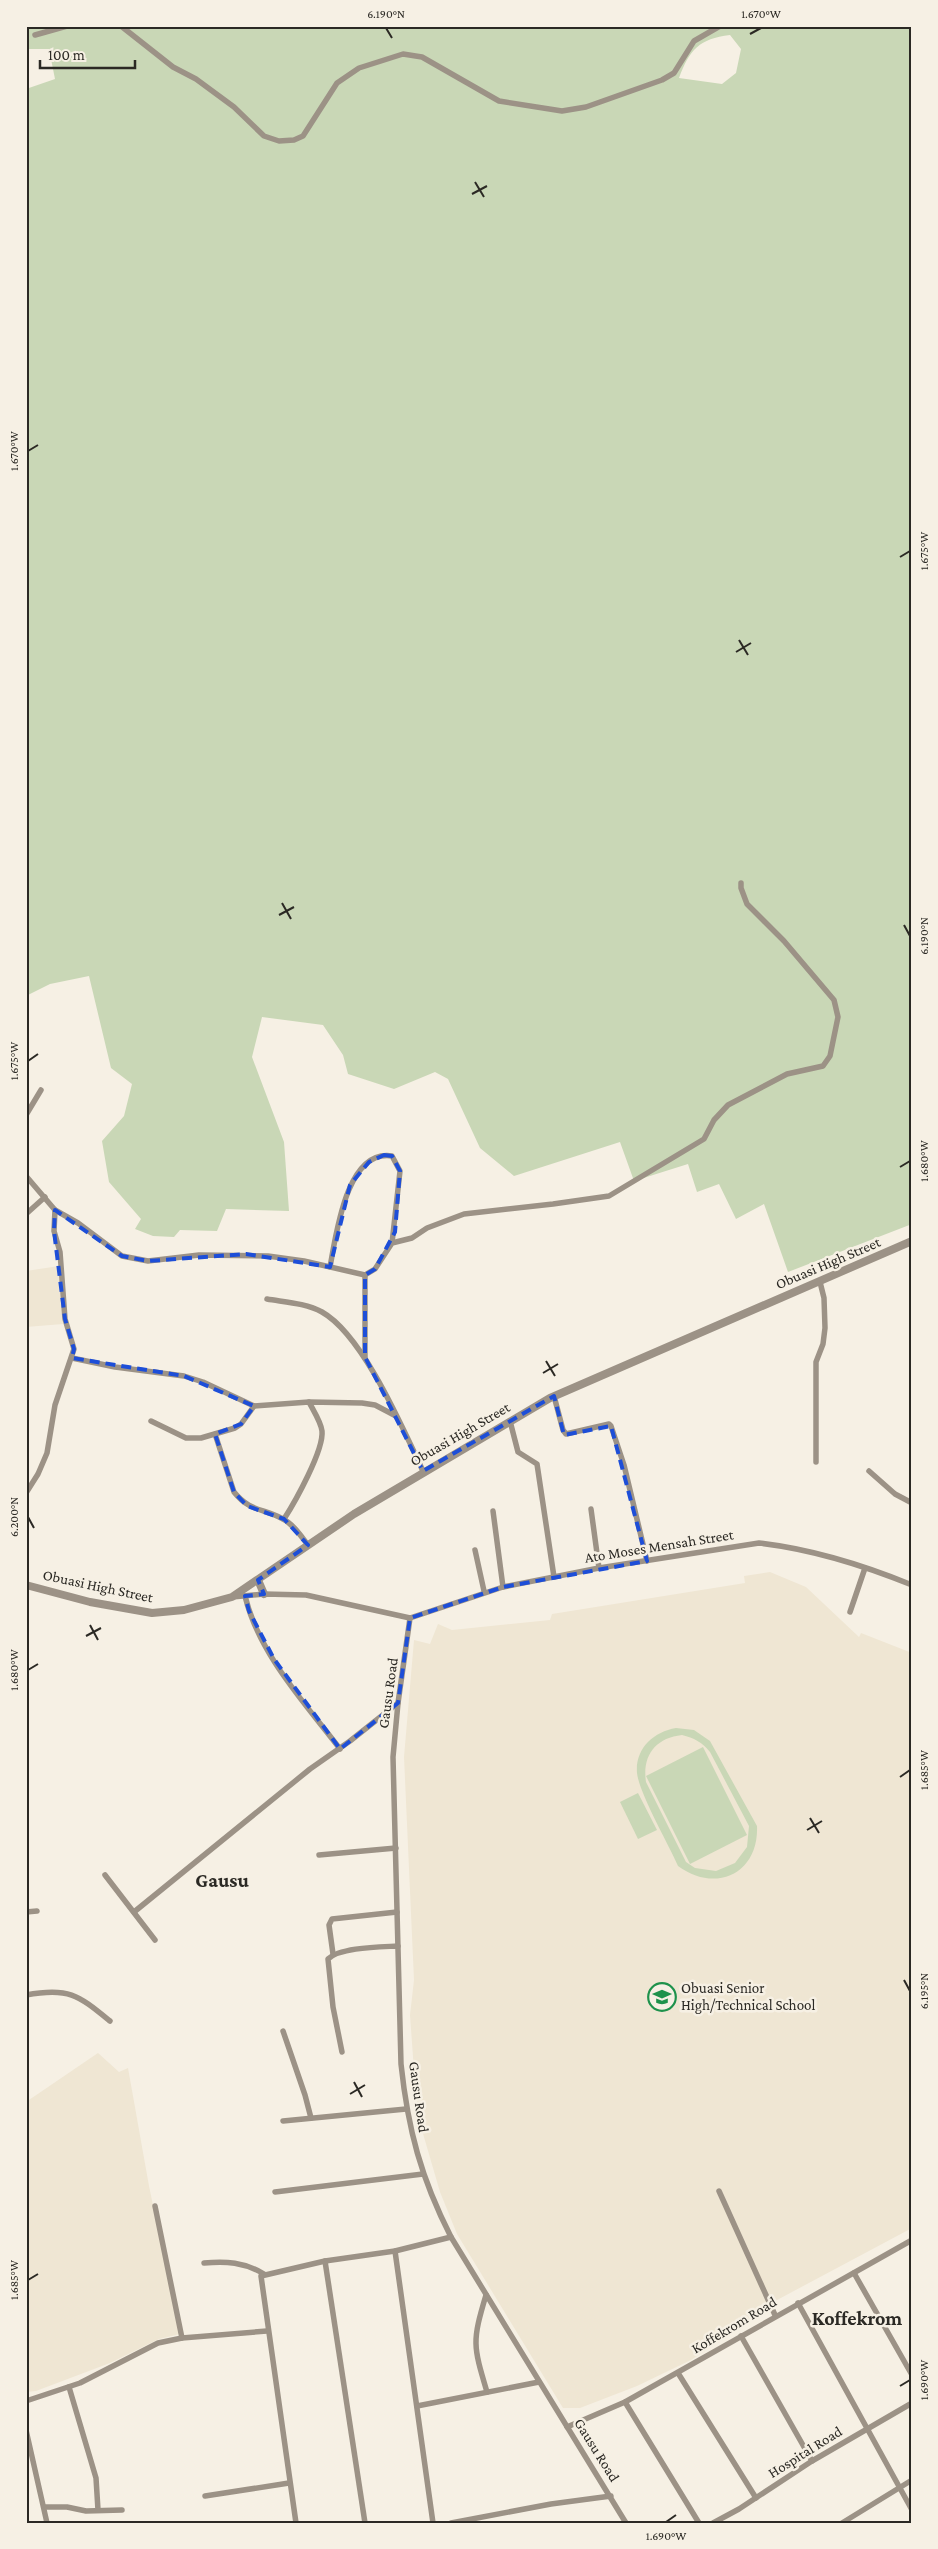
<svg xmlns="http://www.w3.org/2000/svg" width="938" height="2549" viewBox="0 0 938 2549" font-family="'Crimson Pro',serif">
	<rect width="100%" height="100%" fill="#f6f0e4"/>
	<!-- built -->
	<g fill="#efe6d3">
		<polygon points="59,1266 63,1324 26,1327 26,1271"/>
		<polygon points="770,1572 806,1587 859,1637 861,1633 912,1653 912,2228 777,2300 738,2326 740,2329 691,2360 637,2386 580,2408 563,2408 457,2234 440,2192 417,2113 410,2015 414,1980 404,1757 414,1640 430,1644 438,1624 452,1630 550,1620 552,1614 745,1583 744,1576"/>
		<polygon points="98,2053 119,2072 128,2068 149,2186 180,2334 159,2339 110,2363 36,2391 26,2392 26,2102"/>
	</g>
	<!-- green -->
	<g fill="#c9d7b6" fill-rule="evenodd">
		<path d="M26,26H912V1224L788,1272L764,1204L736,1219L719,1184L697,1192L688,1164L634,1181L620,1142L514,1176L480,1148L448,1079L435,1072L394,1089L348,1074L343,1055L323,1025L262,1017L252,1057L284,1142L289,1211L226,1209L217,1231L180,1230L174,1237L153,1236L135,1229L141,1219L109,1182L102,1141L124,1116L132,1084L111,1068L89,976L50,984L26,996V89L55,79L49,49H26ZM730,35L741,49L736,73L722,84L679,78C690,49 699,39 730,35Z"/>
		<path d="M676,1728L694,1730L710,1741L757,1826C759,1873 716,1894 678,1866C669,1845 639,1793 637,1773C635,1749 653,1732 676,1728ZM682,1735C694,1738 702,1742 710,1752L749,1826L747,1847L735,1863L716,1871L695,1868L686,1862L646,1782C642,1756 655,1738 682,1735Z"/>
		<polygon points="703,1747 747,1835 690,1864 646,1776"/>
		<polygon points="638,1793 657,1830 638,1839 620,1802"/>
	</g>
	<g fill="none" stroke-linecap="round" stroke-linejoin="round">
		<!-- minor -->
		<g stroke="#9c9286" stroke-width="5.5">
			<polyline points="121,26 173,67 196,79 234,107 264,136 279,141 294,140 303,136 337,83 359,68 403,54 422,57 499,101 562,111 586,107 662,80 674,73 694,41 720,26"/>
			<polyline points="35,35 67,26"/>
			<polyline points="26,1115 41,1090"/>
			<polyline points="26,1176 55,1210 78,1223 122,1256 148,1261 199,1255 268,1256 304,1261 365,1275"/>
			<polyline points="26,1214 45,1197"/>
			<path d="M330,1267C336,1236 346,1149 392,1156L400,1171L392,1243"/>
			<path d="M267,1299C284,1302 306,1303 322,1312C363,1335 403,1429 423,1471"/>
			<polyline points="365,1357 365,1275 375,1269 392,1243 412,1238 427,1228 464,1214 553,1204 609,1196 704,1139 714,1120 728,1105 787,1074 823,1066 830,1056 838,1017 834,1000 784,941 747,904 741,888 741,883"/>
			<polyline points="72,1358 115,1367 184,1376 203,1382 254,1406 309,1402 362,1403 375,1405 396,1416"/>
			<polyline points="554,1396 563,1430 566,1434 609,1424 611,1426 624,1465 647,1561"/>
			<polyline points="151,1421 186,1438 201,1438 235,1428 241,1424 254,1406"/>
			<polyline points="510,1421 518,1452 537,1464 554,1577"/>
			<path d="M215,1434L234,1492C250,1512 263,1508 283,1519C293,1524 301,1536 308,1545"/>
			<polyline points="816,1462 816,1362 823,1344 825,1328 824,1298 820,1282"/>
			<polyline points="869,1471 895,1494 912,1503"/>
			<polyline points="26,1493 38,1474 47,1453 55,1405 74,1349 65,1319 60,1252 54,1231 55,1210"/>
			<polyline points="591,1509 599,1568"/>
			<polyline points="493,1511 503,1587"/>
			<path d="M284,1519C295,1502 324,1450 322,1431C321,1422 313,1410 309,1402"/>
			<polyline points="475,1550 484,1591"/>
			<path d="M245,1596C259,1654 304,1702 340,1749"/>
			<polyline points="232,1597 264,1594 306,1595 410,1618"/>
			<polyline points="850,1612 865,1568"/>
			<path d="M410,1618L398,1703L393,1757L401,2064C408,2130 421,2178 451,2237L626,2523"/>
			<path d="M410,1618L503,1587L599,1568L759,1543C811,1549 863,1565 912,1585"/>
			<polyline points="319,1855 396,1848"/>
			<polyline points="105,1875 155,1940"/>
			<polyline points="26,1912 37,1911"/>
			<polyline points="134,1912 310,1769 350,1741 398,1703"/>
			<polyline points="333,1954 329,1925 332,1919 397,1912"/>
			<path d="M26,1995C69,1987 78,1995 110,2021"/>
			<polyline points="283,2031 305,2095 311,2118"/>
			<path d="M342,2052L333,2007L328,1959C340,1947 381,1947 398,1946"/>
			<polyline points="283,2121 406,2109"/>
			<polyline points="719,2191 775,2315"/>
			<polyline points="275,2192 423,2174"/>
			<polyline points="155,2206 182,2338"/>
			<polyline points="395,2251 433,2523"/>
			<polyline points="325,2261 365,2523"/>
			<path d="M204,2263C226,2261 244,2262 264,2274"/>
			<polyline points="854,2273 912,2375"/>
			<path d="M486,2295C472,2342 473,2345 487,2392"/>
			<polyline points="798,2303 912,2510"/>
			<polyline points="741,2336 812,2461"/>
			<polyline points="678,2373 756,2498"/>
			<polyline points="69,2387 96,2478 98,2510"/>
			<polyline points="26,2401 80,2383 158,2343 182,2338 267,2331"/>
			<polyline points="625,2402 699,2523"/>
			<polyline points="417,2406 539,2382"/>
			<polyline points="567,2427 625,2402 912,2240"/>
			<polyline points="26,2430 47,2523"/>
			<polyline points="205,2496 289,2483"/>
			<polyline points="44,2507 67,2507 86,2511 122,2510"/>
			<polyline points="296,2523 261,2276 325,2261 395,2251 451,2237"/>
			<polyline points="451,2523 551,2504 611,2496"/>
			<polyline points="713,2523 739,2509 812,2461 912,2403"/>
			<polyline points="842,2523 912,2480"/>
		</g>
		<!-- tertiary -->
		<g stroke="#9c9286" stroke-width="8">
			<polyline points="258,1580 264,1594"/>
			<polyline points="26,1585 90,1602 152,1613 184,1610 232,1597 354,1514 550,1398 912,1241"/>
		</g>
	</g>
	<!-- marked area -->
	<path fill="none" stroke="#1d4ed8" stroke-width="4" stroke-dasharray="10 6" stroke-linejoin="round" d="M384,1155L392,1156L400,1171L395,1232L375,1269L365,1275V1357L423,1471L554,1396L564,1435L611,1426L647,1561L503,1587L410,1618L398,1703L340,1749L274,1659L249,1611L245,1596L264,1594L258,1580L308,1545L284,1519L247,1506L234,1492L215,1434L241,1424L254,1406L184,1376L72,1358L74,1349L65,1319L54,1231L55,1210L122,1256L148,1261L246,1254L330,1267L350,1185L369,1162Z"/>
	<!-- ticks -->
	<path fill="none" stroke="#2b2924" stroke-width="2" d="M386,28L392,38M750,34L761,28M475,182L484,197M472,194L487,186M28,451L38,445M900,557L910,551M739,640L748,655M736,652L751,643M282,903L291,919M279,915L294,907M904,925L910,936M28,1061L38,1054M900,1167L910,1161M546,1361L555,1376M543,1373L558,1364M28,1517L34,1528M90,1625L98,1640M86,1636L101,1628M28,1670L38,1664M900,1777L910,1770M810,1818L819,1833M807,1830L822,1821M904,1980L910,1991M354,2082L362,2097M350,2094L365,2085M28,2280L38,2274M900,2386L910,2380M666,2522L676,2515"/>
	<!-- icons -->
	<defs>
		<symbol id="school-ring" viewBox="-11 -11 22 22"><circle r="9.5" fill="#f6f0e4" stroke="#1e924c" stroke-width="1.5"/><path d="M0-5L7-2L0 1L-7-2ZM-4 1L0 2.5L4 1V4Q0 6-4 4Z" fill="#1e924c"/></symbol>
	</defs>
	<g fill-rule="evenodd">
		<use href="#school-ring" x="646" y="1981" width="32" height="32"/>
	</g>
	<g text-anchor="middle" stroke-width="5" stroke-linejoin="round" paint-order="stroke">
		<!-- street labels -->
		<g font-size="15" fill="#2b2924" stroke="#f6f0e4">
			<text transform="translate(828 1263) rotate(-23)" y="5">Obuasi High Street</text>
			<text transform="translate(460 1434) rotate(-30)" y="5">Obuasi High Street</text>
			<text transform="translate(659 1546) rotate(-9)" y="5">Ato Moses Mensah Street</text>
			<text transform="translate(98 1586) rotate(12)" y="5">Obuasi High Street</text>
			<text transform="translate(388 1693) rotate(-82)" y="5">Gausu Road</text>
			<text transform="translate(419 2097) rotate(82)" y="5">Gausu Road</text>
			<text transform="translate(734 2325) rotate(-31)" y="5">Koffekrom Road</text>
			<text transform="translate(597 2450) rotate(58)" y="5">Gausu Road</text>
			<text transform="translate(805 2452) rotate(-32)" y="5">Hospital Road</text>
		</g>
		<!-- poi labels -->
		<g font-size="15" fill="#2b2924" stroke="#f6f0e4" text-anchor="start">
			<text x="681" y="1993">Obuasi Senior<tspan x="681" dy="17">High/Technical School</tspan></text>
		</g>
		<!-- district labels -->
		<g font-size="20" font-weight="bold" fill="#2b2924" stroke="#f6f0e4">
			<text x="222" y="1887">Gausu</text>
			<text x="857" y="2325">Koffekrom</text>
		</g>
	</g>
	<!-- border -->
	<rect width="938" height="2549" fill="none" stroke="#f6f0e4" stroke-width="55"/>
	<!-- scale -->
	<path d="M40 60v8h95v-8" fill="none" stroke="#2b2924" stroke-width="2.5"/>
	<text x="48" y="60" font-size="15" fill="#2b2924" stroke="#f6f0e4" stroke-width="4" paint-order="stroke">100 m</text>
	<rect x="28" y="28" width="882" height="2494" fill="none" stroke="#2b2924" stroke-width="2"/>
	<g font-size="12" text-anchor="middle" fill="#2b2924">
		<text x="386" y="18">6.190°N</text>
		<text x="761" y="18">1.670°W</text>
		<text transform="translate(14 451) rotate(-90)" y="4">1.670°W</text>
		<text transform="translate(924 551) rotate(-90)" y="4">1.675°W</text>
		<text transform="translate(924 936) rotate(-90)" y="4">6.190°N</text>
		<text transform="translate(14 1061) rotate(-90)" y="4">1.675°W</text>
		<text transform="translate(924 1161) rotate(-90)" y="4">1.680°W</text>
		<text transform="translate(14 1517) rotate(-90)" y="4">6.200°N</text>
		<text transform="translate(14 1670) rotate(-90)" y="4">1.680°W</text>
		<text transform="translate(924 1770) rotate(-90)" y="4">1.685°W</text>
		<text transform="translate(924 1991) rotate(-90)" y="4">6.195°N</text>
		<text transform="translate(14 2280) rotate(-90)" y="4">1.685°W</text>
		<text transform="translate(924 2380) rotate(-90)" y="4">1.690°W</text>
		<text x="666" y="2540">1.690°W</text>
	</g>
</svg>
